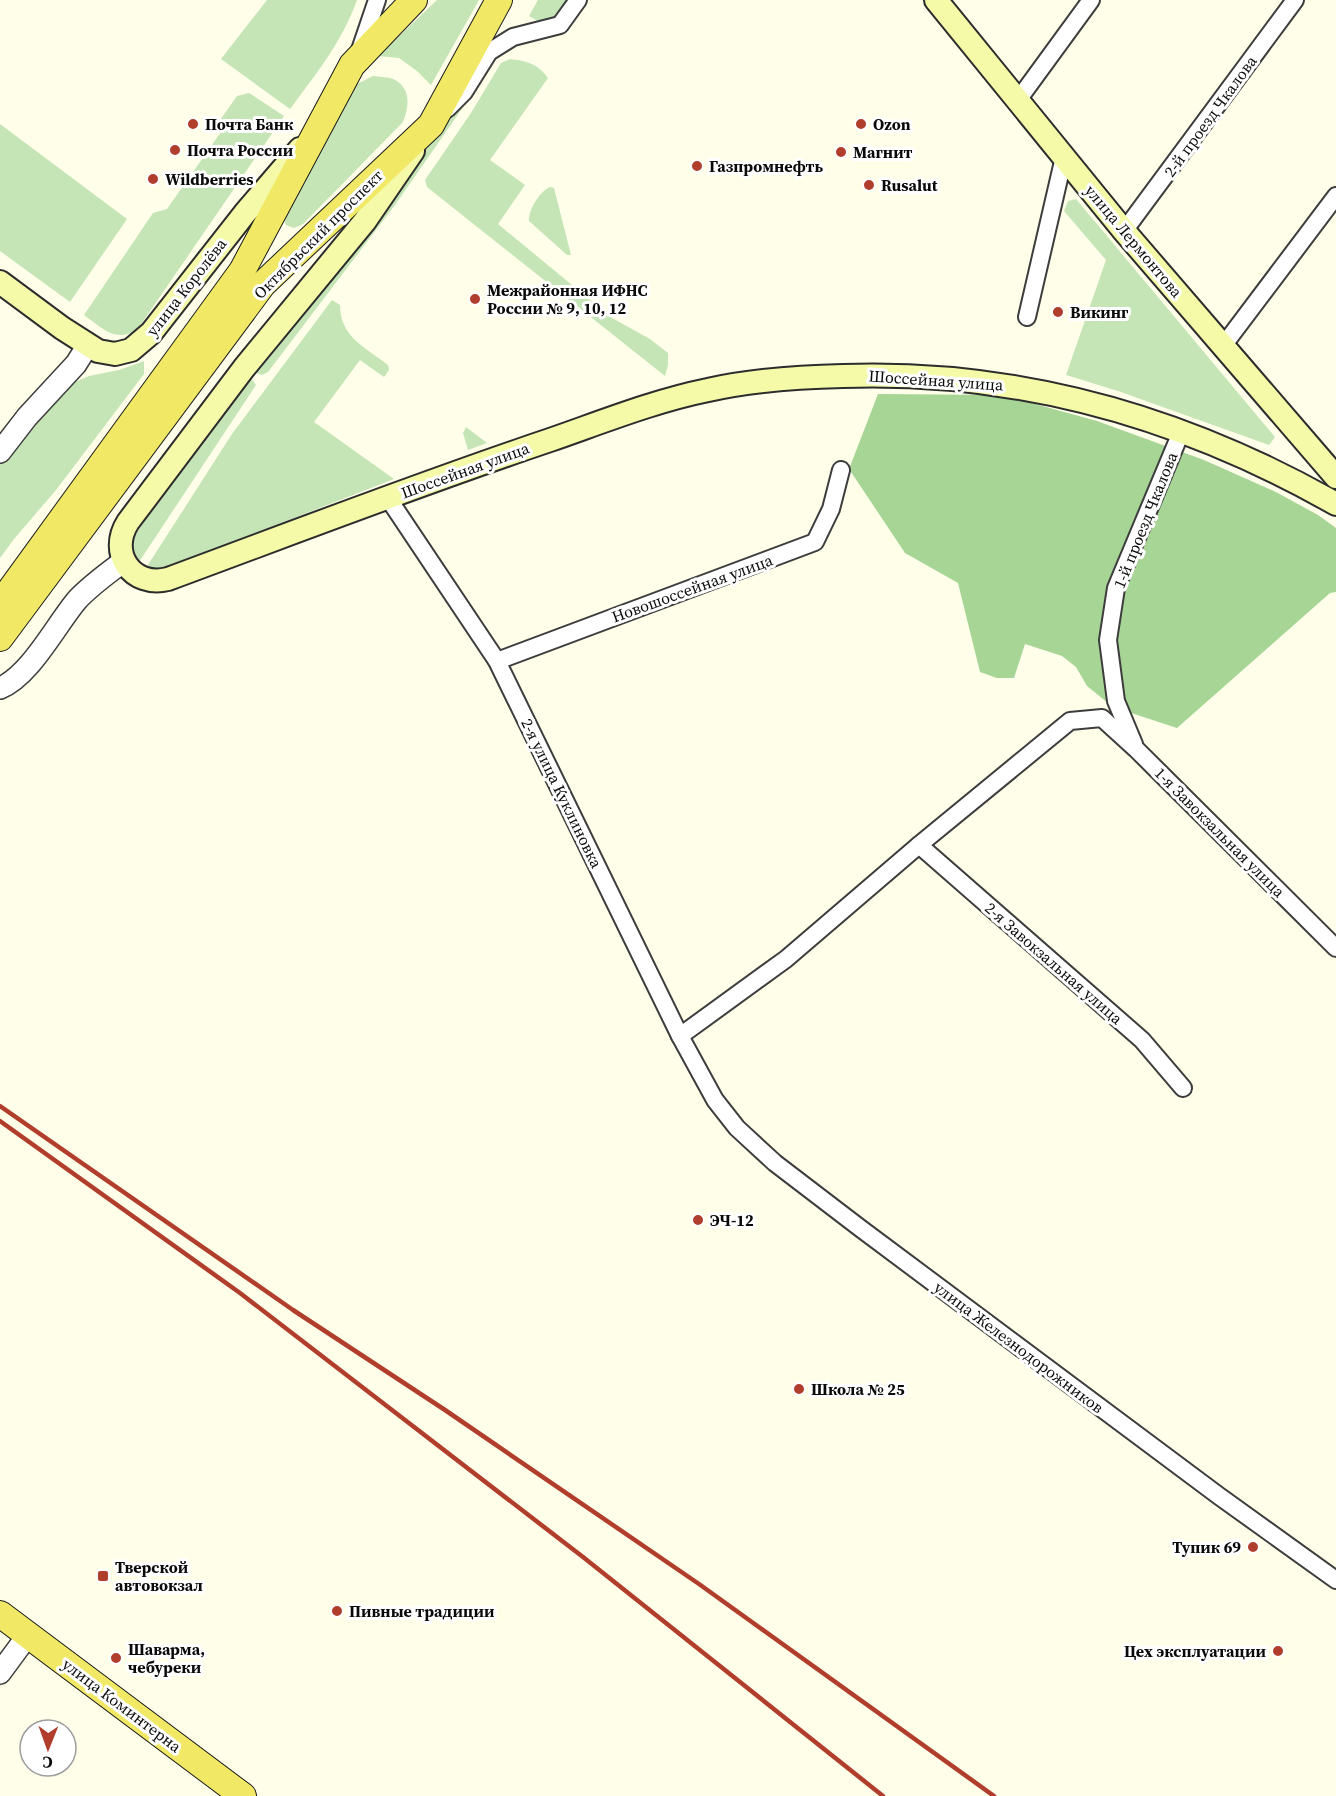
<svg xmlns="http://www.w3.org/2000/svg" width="1336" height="1796" viewBox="0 0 1336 1796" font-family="'Source Serif 4',serif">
	<rect width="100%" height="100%" fill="#fefee9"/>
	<!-- green -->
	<g fill="#c5e5b6">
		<path d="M267,0H357C342,42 316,74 290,109L221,59Z"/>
		<polygon points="437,0 479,0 431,85 417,71 399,58 378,56"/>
		<polygon points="538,0 572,0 556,20 545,25 529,16"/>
		<path d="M510,59C527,61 538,64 548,78L490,160L525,185L498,224L612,318L650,339L668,353V365L665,376L427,187L425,180L471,113L501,63Z"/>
		<path d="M373,76C379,77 388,77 393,79C412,88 409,107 403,122L303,224L294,228L286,225L283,215L357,84Z"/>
		<path d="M249,93L284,116L137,330C115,343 102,328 84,315L153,213L167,209L221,132L218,123L237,96Z"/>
		<polygon points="468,100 395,205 268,372 262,375 256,373 251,367 431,125"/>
		<polygon points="0,124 127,219 70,302 0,251"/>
		<path d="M550,187L554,188L571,255H567L529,221C528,210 540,191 550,187Z"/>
		<polygon points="1076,199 1275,437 1269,445 1118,391 1066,375 1106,260 1064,211 1068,201"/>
		<path d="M332,300L340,305C340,337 365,347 388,365L389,370L384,377L360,360L314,422L394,479L158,571L146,568L232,434Z"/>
		<polygon points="144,361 144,374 56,490 14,539 0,558 0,460 68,385 89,376 119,370"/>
		<polygon points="246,377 251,378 256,385 137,565 130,547 132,540 171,481 186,466"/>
		<polygon points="466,427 487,443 468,450 463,433"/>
	</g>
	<!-- forest -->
	<polygon fill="#a6d596" points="878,394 1002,395 1097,421 1204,460 1276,492 1318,515 1336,528 1336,592 1330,593 1177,728 1113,707 1087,686 1076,667 1062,656 1025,644 1014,678 997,678 980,672 958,583 905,553 849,469"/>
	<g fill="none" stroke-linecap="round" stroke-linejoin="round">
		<defs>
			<g id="minor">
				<polyline points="360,50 377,0"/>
				<polyline points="1018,100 1091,0"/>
				<polyline points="447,109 464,92 489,52 513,37 560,25 578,0"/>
				<polyline points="1124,231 1295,0"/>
				<polyline points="1027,317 1064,157"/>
				<polyline points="1223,346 1336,196"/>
				<polyline points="388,498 497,661 680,1036 715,1100 737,1128 775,1163 860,1228 1219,1496 1336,1580"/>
				<polyline points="497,661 815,542 831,509 841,470"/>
				<polyline points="1134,744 1116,701 1108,640 1116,588 1182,430"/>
				<polyline points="919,845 1142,1040 1183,1088"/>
				<polyline points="680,1036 786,959 919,845 1070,721 1102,718 1136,749 1336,948"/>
			</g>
			<g id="tertiary">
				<polyline points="0,452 27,417 76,364 88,345"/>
				<path d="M0,688C30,676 56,625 77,600C91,585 108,573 124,561"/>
				<polyline points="0,1673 28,1635"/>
			</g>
			<g id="secondary">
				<polyline points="936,0 1124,231 1336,477"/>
				<path d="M413,151L365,221L244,368L128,522C108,553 132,588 168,579C295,532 422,483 550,440C602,422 654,401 708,390C752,380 798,377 843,376C1020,370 1183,417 1336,504"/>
				<polyline points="0,282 62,328 98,351 115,354 131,350 151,333 245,213 300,149"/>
			</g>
			<g id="primary">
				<polyline points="0,604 242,271 352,65 414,0"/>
				<polyline points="0,638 263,284 431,125 499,0"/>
				<polyline points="0,1614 243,1796"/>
			</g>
		</defs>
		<!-- minor casing -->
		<use href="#minor" stroke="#3d3d3d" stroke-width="20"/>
		<!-- tertiary casing -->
		<use href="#tertiary" stroke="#3d3d3d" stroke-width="24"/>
		<!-- secondary casing -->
		<use href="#secondary" stroke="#2c2c2c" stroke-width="26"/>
		<!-- primary casing -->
		<use href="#primary" stroke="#1b1b1b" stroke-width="28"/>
		<!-- minor -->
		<use href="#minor" stroke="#fff" stroke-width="16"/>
		<!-- tertiary -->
		<use href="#tertiary" stroke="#fff" stroke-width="21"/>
		<!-- secondary -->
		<use href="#secondary" stroke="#f4faa8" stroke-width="22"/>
		<!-- primary -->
		<use href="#primary" stroke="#f1e966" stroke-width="26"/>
		<!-- rail -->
		<g stroke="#b13e2c" stroke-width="4.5">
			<polyline points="0,1106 293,1310 445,1410 699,1584 994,1796"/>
			<polyline points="0,1121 240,1293 583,1557 883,1796"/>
		</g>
	</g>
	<!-- markers -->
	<g fill="#b13e2c" stroke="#fff" stroke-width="2">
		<circle cx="193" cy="124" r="6"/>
		<circle cx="861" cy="124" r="6"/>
		<circle cx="175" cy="150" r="6"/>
		<circle cx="841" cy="152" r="6"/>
		<circle cx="697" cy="166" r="6"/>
		<circle cx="153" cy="179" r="6"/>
		<circle cx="869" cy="185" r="6"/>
		<circle cx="475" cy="299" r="6"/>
		<circle cx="1058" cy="312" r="6"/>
		<circle cx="698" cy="1220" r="6"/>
		<circle cx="799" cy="1389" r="6"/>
		<circle cx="1253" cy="1547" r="6"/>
		<rect x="97" y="1570" width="12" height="12" rx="3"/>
		<circle cx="337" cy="1611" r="6"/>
		<circle cx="1278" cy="1651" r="6"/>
		<circle cx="116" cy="1658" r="6"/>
	</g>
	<g text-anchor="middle" stroke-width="6" stroke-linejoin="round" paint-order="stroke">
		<!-- street labels -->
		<g font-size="16" fill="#0a0a0a" stroke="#fff">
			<text transform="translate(1210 116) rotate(-54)" y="6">2-й проезд Чкалова</text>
			<text transform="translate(318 234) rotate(-45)" y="6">Октябрьский проспект</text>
			<text transform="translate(1134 241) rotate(50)" y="6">улица Лермонтова</text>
			<text transform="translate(186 287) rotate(-52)" y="6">улица Королёва</text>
			<text transform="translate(936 380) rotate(4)" y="6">Шоссейная улица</text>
			<text transform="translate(465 470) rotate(-20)" y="6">Шоссейная улица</text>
			<text transform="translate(1145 520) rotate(-68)" y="6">1-й проезд Чкалова</text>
			<text transform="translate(692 588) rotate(-20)" y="6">Новошоссейная улица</text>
			<text transform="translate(562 793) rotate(64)" y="6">2-я улица Куклиновка</text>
			<text transform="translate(1220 832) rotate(45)" y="6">1-я Завокзальная улица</text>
			<text transform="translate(1054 963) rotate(41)" y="6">2-я Завокзальная улица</text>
			<text transform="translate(1019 1347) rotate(37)" y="6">улица Железнодорожников</text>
			<text transform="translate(122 1705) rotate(37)" y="6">улица Коминтерна</text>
		</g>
		<!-- poi labels -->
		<g font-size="16" font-weight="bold" fill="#0a0a0a" stroke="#fff" text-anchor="start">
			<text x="205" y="130">Почта Банк</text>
			<text x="873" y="130">Ozon</text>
			<text x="187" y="156">Почта России</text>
			<text x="853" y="158">Магнит</text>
			<text x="709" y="172">Газпромнефть</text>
			<text x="165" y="185">Wildberries</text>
			<text x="881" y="191">Rusalut</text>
			<text x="487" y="296">Межрайонная ИФНС<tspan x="487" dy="18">России № 9, 10, 12</tspan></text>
			<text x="1070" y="318">Викинг</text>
			<text x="710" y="1226">ЭЧ-12</text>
			<text x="811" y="1395">Школа № 25</text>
			<text x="1241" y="1553" text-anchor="end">Тупик 69</text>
			<text x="115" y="1573">Тверской<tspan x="115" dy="18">автовокзал</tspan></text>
			<text x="349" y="1617">Пивные традиции</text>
			<text x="128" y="1655">Шаварма,<tspan x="128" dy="18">чебуреки</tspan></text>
			<text x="1266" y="1657" text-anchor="end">Цех эксплуатации</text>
		</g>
	</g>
	<!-- north arrow -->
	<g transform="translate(48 1748) rotate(181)"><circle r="28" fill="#ffffff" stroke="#9d9d9d" stroke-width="1.5"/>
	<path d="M0-4.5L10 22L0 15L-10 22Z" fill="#b13e2c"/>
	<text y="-9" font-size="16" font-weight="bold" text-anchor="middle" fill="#0a0a0a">С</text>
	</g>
</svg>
